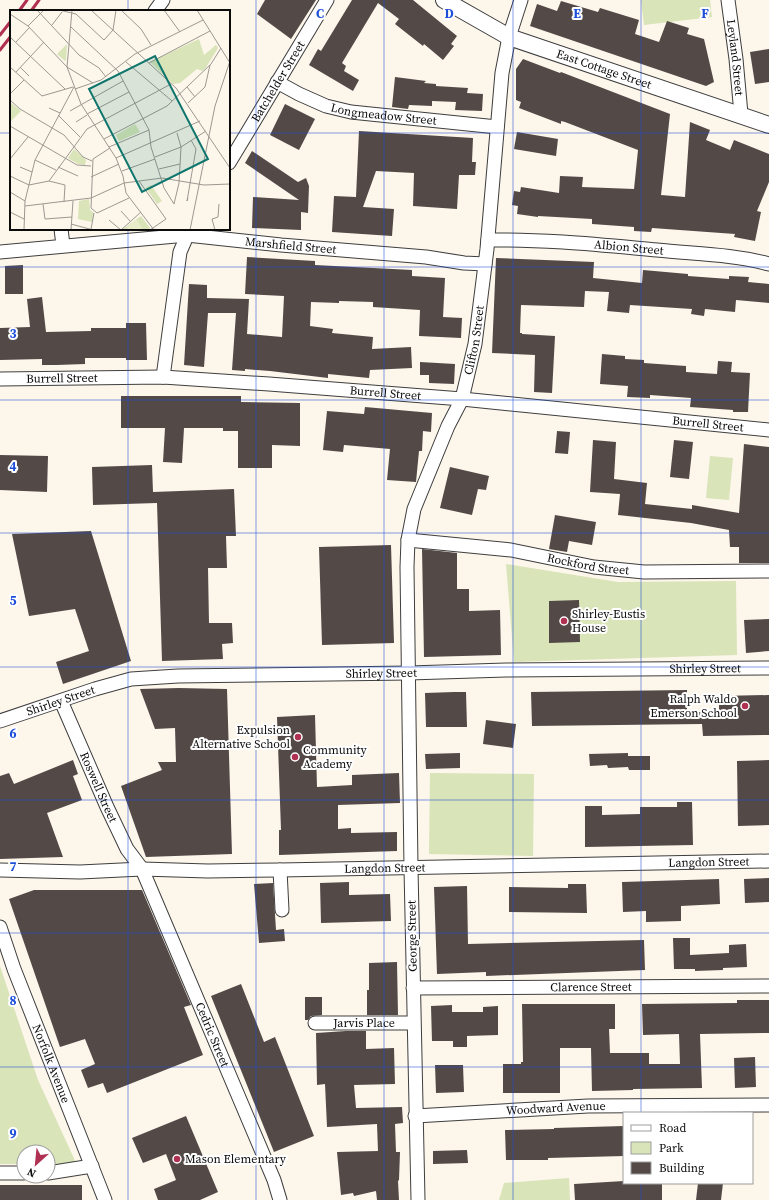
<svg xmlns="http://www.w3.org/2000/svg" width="769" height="1200" viewBox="0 0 769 1200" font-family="'Source Serif 4',serif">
	<rect width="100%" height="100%" fill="#fdf6eb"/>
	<!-- green -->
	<g fill="#d9e4b8">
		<polygon points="641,0 710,0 712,17 644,25"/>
		<polygon points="710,456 733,458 729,500 706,498"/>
		<polygon points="506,564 618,582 736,581 737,655 514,662"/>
		<polygon points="430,773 534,774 533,856 429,854"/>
		<polygon points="0,966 38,1080 77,1165 48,1165 48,1152 24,1152 24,1164 0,1164"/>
		<polygon points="569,1178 570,1200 499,1200 504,1183"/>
	</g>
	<!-- building -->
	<g fill="#534a48">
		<polygon points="265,0 316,0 291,39 257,14"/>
		<polygon points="352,0 413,0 457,36 451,44 454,46 443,60 424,44 423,46 395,24 399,19 378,3 342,63 346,66 344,71 359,80 353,91 309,65 318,49 321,51"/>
		<polygon points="561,1 598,12 600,8 639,20 635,34 659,42 667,21 689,28 687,34 704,39 714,82 706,86 530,26 537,4 557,11"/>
		<polygon points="769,49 769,82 755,84 750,52"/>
		<polygon points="523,59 560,73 561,72 670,114 661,195 685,197 690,122 710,130 706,140 730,150 734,140 769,154 769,182 757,211 761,212 755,241 734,237 735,234 652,228 651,232 634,231 634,227 592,224 592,219 538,216 538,217 517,214 518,206 512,205 514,191 520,192 521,187 559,193 560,176 583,177 582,187 634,189 638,150 565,122 561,121 561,124 519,108 521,102 516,100 516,69"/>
		<polygon points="395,77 426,81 424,83 436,84 436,86 468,88 467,93 483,94 482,111 455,110 456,102 432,101 432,106 409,105 408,109 392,107"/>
		<polygon points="285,104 315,119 299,150 270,135"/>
		<polygon points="359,131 473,138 472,162 476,162 475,175 459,175 457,209 413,206 414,173 376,171 363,207 394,209 392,236 332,232 334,196 356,197"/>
		<polygon points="517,132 558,139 556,156 514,149"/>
		<polygon points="252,151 298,182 306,178 309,186 308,213 301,212 301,230 252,228 253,197 299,200 245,163"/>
		<polygon points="247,257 315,261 315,265 412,270 412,276 445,278 443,317 462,318 461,338 419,336 420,310 373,307 373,302 339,301 339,303 311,302 310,326 333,329 332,333 373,337 372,349 411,347 412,368 370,370 369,378 328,374 328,378 270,371 245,369 245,371 232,370 236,313 208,313 204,367 184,365 189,284 207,285 207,298 249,299 247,334 282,337 284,296 245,294"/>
		<polygon points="496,258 594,262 593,278 642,283 643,270 688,274 688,276 729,279 729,276 749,277 748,282 769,284 769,303 736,300 735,312 705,309 704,316 691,314 692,309 630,305 629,313 607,311 609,292 585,291 584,307 521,305 520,333 522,333 522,334 555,336 552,393 534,392 535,355 492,353"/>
		<polygon points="23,265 23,294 5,294 5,266"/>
		<polygon points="42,297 46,332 91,331 91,328 126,328 126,323 146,323 147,360 126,360 126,358 85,358 85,364 57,365 42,365 42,359 0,360 0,328 30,327 27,299"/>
		<polygon points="602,354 625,356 625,359 644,360 644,363 686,366 686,372 717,374 718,361 732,362 731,372 750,373 748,412 733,412 733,410 690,407 691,398 650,395 650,398 627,397 628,386 600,384"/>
		<polygon points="420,362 455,364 454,384 429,383 429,375 420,375"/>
		<polygon points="121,396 241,396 241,402 300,403 300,446 272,445 272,468 238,468 238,431 223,431 223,428 184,428 182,463 163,462 165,428 121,428"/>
		<polygon points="365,407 432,413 431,432 423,431 422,451 419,451 416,482 387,480 390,449 344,445 343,452 323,450 327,411 364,414"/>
		<polygon points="557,431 570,432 568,454 555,453"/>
		<polygon points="593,440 616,442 614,479 647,483 645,504 692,509 692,505 739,513 744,444 769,447 769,563 739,563 739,547 730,547 729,530 691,523 618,515 620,494 590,492"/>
		<polygon points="674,440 693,442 689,479 670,477"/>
		<polygon points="0,455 48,456 47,492 0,490"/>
		<polygon points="152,465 153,492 234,489 236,536 226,536 227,568 208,568 209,623 232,623 233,643 222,644 223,659 162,661 157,503 93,505 92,467"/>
		<polygon points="450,467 489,476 486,490 478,489 472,515 440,508"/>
		<polygon points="555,515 596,522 592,545 569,541 567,552 549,549"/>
		<polygon points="91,531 131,661 63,684 56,662 89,651 75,609 29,616 12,534"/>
		<polygon points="391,545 394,643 322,645 319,547"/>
		<polygon points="422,549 457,553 457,589 469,589 469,611 500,610 501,655 424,657"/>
		<polygon points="579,600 580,642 549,643 549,601"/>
		<polygon points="769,619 769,651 746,653 744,620"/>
		<polygon points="179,688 227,689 232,854 146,857 121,786 162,770 158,762 176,762 175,728 155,729 140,689"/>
		<polygon points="687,690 687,712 719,712 719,696 769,695 769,735 703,736 702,724 532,726 531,692"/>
		<polygon points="454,692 466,692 467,727 426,727 425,693"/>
		<polygon points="315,715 317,787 352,785 352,775 399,773 400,803 338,805 338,829 351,828 351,833 397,832 397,851 279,855 279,830 281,830 277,717"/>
		<polygon points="486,720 516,724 513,748 483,744"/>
		<polygon points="460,753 460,768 426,769 425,754"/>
		<polygon points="628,753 628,756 650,756 650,770 629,770 628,767 608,768 607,765 590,766 589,754"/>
		<polygon points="73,760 78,774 73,776 82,800 47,813 63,857 0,859 0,776 9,773 14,784"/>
		<polygon points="769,760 769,825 738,826 737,761"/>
		<polygon points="677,802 692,802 693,845 585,847 585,806 602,806 602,815 640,814 640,807 677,807"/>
		<polygon points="769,878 769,902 745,903 744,879"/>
		<polygon points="719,879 720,904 681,906 681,921 646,922 646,911 623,912 622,882"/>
		<polygon points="349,882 349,895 390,894 391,921 321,923 320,883"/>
		<polygon points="273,883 276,930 284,929 285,941 259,943 254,884"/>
		<polygon points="568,884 586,884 587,913 509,912 509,887 568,888"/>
		<polygon points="467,886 468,944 644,940 645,970 486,976 486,972 437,974 434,887"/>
		<polygon points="34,890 142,890 191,1005 184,1007 203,1055 107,1093 103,1083 88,1088 81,1070 95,1064 85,1039 60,1047 9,899"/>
		<polygon points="673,938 690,938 690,955 729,953 729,945 746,944 747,967 723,968 723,970 695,971 695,969 674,969"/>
		<polygon points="397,962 398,1015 367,1015 367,990 369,990 369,963"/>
		<polygon points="241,984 264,1042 275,1037 314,1136 274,1152 211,996"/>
		<polygon points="305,997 322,997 322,1015 311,1016 308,1020 305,1020"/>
		<polygon points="737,1000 769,1000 769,1033 700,1034 702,1088 633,1089 633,1090 592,1091 591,1048 560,1048 560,1093 503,1093 503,1064 521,1064 521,1062 523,1062 522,1004 615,1004 615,1029 609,1029 610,1053 649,1053 649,1064 680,1064 679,1034 643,1035 642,1004 737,1003"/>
		<polygon points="452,1005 452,1012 483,1012 483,1007 498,1006 498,1035 467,1036 467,1047 453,1047 453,1041 432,1041 431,1006"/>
		<polygon points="346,1031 366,1031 366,1049 394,1048 395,1084 354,1085 356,1108 402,1107 403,1123 395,1124 396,1152 400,1152 399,1180 398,1181 399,1200 377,1200 376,1191 354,1196 353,1193 341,1195 337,1152 378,1151 377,1124 327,1127 325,1084 317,1085 316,1033"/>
		<polygon points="755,1057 756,1087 735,1088 734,1058"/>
		<polygon points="435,1065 463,1065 464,1092 436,1093"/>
		<polygon points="186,1116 218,1192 200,1200 158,1200 154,1189 176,1180 166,1154 143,1163 132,1138"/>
		<polygon points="624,1126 624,1156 548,1158 548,1160 506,1160 505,1130 554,1129 554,1128"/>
		<polygon points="467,1150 468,1163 433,1164 433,1151"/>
		<polygon points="624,1181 624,1183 662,1183 662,1200 575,1200 574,1184"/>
		<polygon points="698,1183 723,1183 721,1200 696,1200"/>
		<rect x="0" y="1185" width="82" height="15"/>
	</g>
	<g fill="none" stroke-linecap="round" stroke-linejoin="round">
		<defs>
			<g id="minor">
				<path id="s1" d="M728,0L736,59L741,114"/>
				<polyline points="155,11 163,0"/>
				<path id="s2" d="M277,82L299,94L326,106L351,112L497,127"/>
				<path id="s3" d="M229,163L327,0"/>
				<polyline points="61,229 63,245"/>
				<path id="s4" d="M488,240C544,239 601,245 657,250C695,254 732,254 769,264"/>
				<path id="s5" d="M0,252L187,235L281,245L426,257L464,263L485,264"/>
				<polyline points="163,377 180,252 190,229"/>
				<path id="s6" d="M0,379L163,377L269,384L462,399L769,430"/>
				<path id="s7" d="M408,540L511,550L594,567L644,572L769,571"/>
				<path id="s8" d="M61,701L107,807L127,849L142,869L274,1180L280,1200"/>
				<path id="s9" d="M0,721L95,689L131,679L178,676L409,673L506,670L769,668"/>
				<path id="s10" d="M0,870L80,872L142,869L208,871L280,870L769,861"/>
				<polyline points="280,870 282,910"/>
				<path id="s11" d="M0,927L14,969L105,1200"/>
				<path id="s12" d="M413,988L769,986"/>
				<path id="s13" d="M315,1023H413"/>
				<path id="s14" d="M415,1116L588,1106L769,1105"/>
				<polyline points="0,1173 24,1173"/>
				<polyline points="48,1173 92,1166"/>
				<path id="s15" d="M418,1200L411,868L407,567L408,540L414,509L448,426L462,399L475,344L487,249L502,73L509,37L521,0"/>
			</g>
			<g id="tertiary">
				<path id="s16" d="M444,0L509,37L769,125"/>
			</g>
		</defs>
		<!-- minor casing -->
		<use href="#minor" stroke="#3e3e3e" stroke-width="15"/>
		<!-- tertiary casing -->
		<use href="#tertiary" stroke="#3e3e3e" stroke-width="18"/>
		<!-- minor -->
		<use href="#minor" stroke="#fff" stroke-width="13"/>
		<!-- tertiary -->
		<use href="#tertiary" stroke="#fff" stroke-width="16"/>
		<!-- rail -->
		<g stroke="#af3051" stroke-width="3">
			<polyline points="19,11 27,0"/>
			<polyline points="31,11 39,0"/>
			<polyline points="0,35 11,21"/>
			<polyline points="0,50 11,36"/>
		</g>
	</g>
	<!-- grid -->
	<path fill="none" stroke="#1d4ed8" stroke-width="1" stroke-opacity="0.55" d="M128,0V11M256,0V1200M384,0V1200M513,0V1200M641,0V1113M0,133H11M229,133H769M128,229V1200M0,267H769M0,400H769M0,533H769M0,667H769M0,800H769M0,933H769M0,1067H769M641,1183V1200"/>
	<!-- markers -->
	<g fill="#af3051" stroke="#fff" stroke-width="1.5">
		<circle cx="564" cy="621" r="4"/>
		<circle cx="745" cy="706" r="4"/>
		<circle cx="298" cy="737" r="4"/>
		<circle cx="295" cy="757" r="4"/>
		<circle cx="177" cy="1159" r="4"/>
	</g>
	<g text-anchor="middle" stroke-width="4" stroke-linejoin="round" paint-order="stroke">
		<!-- street labels -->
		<g font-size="12" fill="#0b0b0b" stroke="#fff">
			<text dy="4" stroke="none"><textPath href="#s1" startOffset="58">Leyland Street</textPath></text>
			<text dy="4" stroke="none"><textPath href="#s16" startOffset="175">East Cottage Street</textPath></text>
			<text dy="4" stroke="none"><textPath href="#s3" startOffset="95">Batchelder Street</textPath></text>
			<text dy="4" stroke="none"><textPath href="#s2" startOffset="113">Longmeadow Street</textPath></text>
			<text dy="4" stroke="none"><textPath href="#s5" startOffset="292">Marshfield Street</textPath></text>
			<text dy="4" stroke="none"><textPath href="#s4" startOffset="141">Albion Street</textPath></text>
			<text dy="4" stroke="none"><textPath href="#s15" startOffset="872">Clifton Street</textPath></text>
			<text dy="4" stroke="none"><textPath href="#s6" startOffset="62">Burrell Street</textPath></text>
			<text dy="4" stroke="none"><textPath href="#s6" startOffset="386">Burrell Street</textPath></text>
			<text dy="4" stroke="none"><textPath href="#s6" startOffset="710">Burrell Street</textPath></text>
			<text dy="4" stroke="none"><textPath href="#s7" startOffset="182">Rockford Street</textPath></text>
			<text dy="4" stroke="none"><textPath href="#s9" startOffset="712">Shirley Street</textPath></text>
			<text dy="4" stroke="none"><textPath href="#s9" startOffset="388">Shirley Street</textPath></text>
			<text dy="4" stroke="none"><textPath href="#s9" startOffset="64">Shirley Street</textPath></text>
			<text dy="4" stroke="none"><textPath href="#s8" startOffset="94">Roswell Street</textPath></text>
			<text dy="4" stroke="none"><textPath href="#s10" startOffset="709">Langdon Street</textPath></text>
			<text dy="4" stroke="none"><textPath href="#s10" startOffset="385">Langdon Street</textPath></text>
			<text transform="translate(412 936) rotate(-91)" y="4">George Street</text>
			<text dy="4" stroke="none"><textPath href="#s12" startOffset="178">Clarence Street</textPath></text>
			<text dy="4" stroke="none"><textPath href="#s13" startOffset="49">Jarvis Place</textPath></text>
			<text dy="4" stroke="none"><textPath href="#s8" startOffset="367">Cedric Street</textPath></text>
			<text dy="4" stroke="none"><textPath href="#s11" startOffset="146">Norfolk Avenue</textPath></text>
			<text dy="4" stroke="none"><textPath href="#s14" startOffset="141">Woodward Avenue</textPath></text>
		</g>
		<!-- poi labels -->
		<g font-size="12" fill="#0b0b0b" stroke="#fff" text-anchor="start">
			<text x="572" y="618">Shirley-Eustis<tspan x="572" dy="14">House</tspan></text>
			<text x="737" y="703" text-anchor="end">Ralph Waldo<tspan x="737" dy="14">Emerson School</tspan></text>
			<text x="290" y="734" text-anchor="end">Expulsion<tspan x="290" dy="14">Alternative School</tspan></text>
			<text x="303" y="754">Community<tspan x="303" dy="14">Academy</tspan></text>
			<text x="185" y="1163">Mason Elementary</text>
		</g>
	</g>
	<!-- overview -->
	<g transform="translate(10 10)">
		<rect width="220" height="220" fill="#fdf6eb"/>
		<path d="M189,29L194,45L206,35L208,38L195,59L192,61L187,59L170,73L163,74L140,52ZM57,34L56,50L55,51L47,44ZM0,92L11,101L0,112ZM125,114L130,122L109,131L106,125ZM64,139L76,150L75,155L68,154L58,148ZM141,175L152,191L147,194L136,178ZM79,189L80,200L84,203L82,212L68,209L69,191ZM131,206L140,218L138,220L113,219Z" fill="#d9e4b8"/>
		<path d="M125,210H127L133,220H118L117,217Z" fill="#e8ecc9"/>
		<path fill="none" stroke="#9c9891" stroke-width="1" d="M27,0L69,45L89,58L96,67M49,0L66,4L94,30L103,20L106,0M81,0L166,78L220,158M111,0L131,19L141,35M154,0L170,22M187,0L220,53M0,4L18,16L57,57L71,94L106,148L113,166L116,183L144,220M42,15L52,2M18,16L34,0M61,17L108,61L139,120L141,137L154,178L164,194M0,27L55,79M6,32L20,17M116,52L162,91M139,53L200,21M0,57L32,86L63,77M10,57L19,66M57,57L83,73M57,57L62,0M6,62L34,32M177,77L185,87M65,79L91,70L125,44L193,10M0,84L14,70M0,90L10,99L54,125L73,147L82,151M178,93L195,77L200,55M39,98L50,103M60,101L113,71M77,104L119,82M48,105L70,127M66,112L77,105M0,116L67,155L81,156M94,129L157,96L201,54L211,38M99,137L139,120M100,138L83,149L81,198L87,203L119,188M145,147L171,137L196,121M106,148L190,111M0,149L18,127M25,150L46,160M10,157L22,162M48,157L68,166M149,159L170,154M112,161L145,149M0,166L19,175L39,171L55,175L54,192M81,167L109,154M39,171L77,119L161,74M129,171L156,209L140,220M0,182L15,191M178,188L177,191L186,139L181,130M33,194L35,209L62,207M164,194L169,173L171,137L167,123M15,196L81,188L114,173L152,168L194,175L220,174M111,201L120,211M0,202L14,209M99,210L111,220M61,214L83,220M81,219L84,203M14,220L15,191L25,150L64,77M61,220L63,191M111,220L131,202M180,220L205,96L220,51M205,220L202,209L208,207L209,194"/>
		<path fill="#0f766e" fill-opacity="0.15" stroke="#0f766e" stroke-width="2" d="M145,46L198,149L132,182L79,79Z"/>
		<rect width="220" height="220" fill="none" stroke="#0b0b0b" stroke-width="2"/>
	</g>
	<g font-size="13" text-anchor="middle" font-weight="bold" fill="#1d4ed8" stroke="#fff" stroke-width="4" stroke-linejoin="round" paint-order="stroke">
		<text x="320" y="18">C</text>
		<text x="449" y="18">D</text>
		<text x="577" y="18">E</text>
		<text x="705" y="18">F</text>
		<text x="13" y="338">3</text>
		<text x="13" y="471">4</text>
		<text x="13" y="605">5</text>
		<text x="13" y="738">6</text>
		<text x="13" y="871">7</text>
		<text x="13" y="1005">8</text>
		<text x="13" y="1138">9</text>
	</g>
	<!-- legend -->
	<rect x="623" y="1112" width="130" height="72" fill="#ffffff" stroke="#9d9d9d"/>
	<rect x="631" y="1125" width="20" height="6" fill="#ffffff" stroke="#9d9d9d"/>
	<text x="659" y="1132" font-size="12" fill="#0b0b0b">Road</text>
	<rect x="631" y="1142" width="20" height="12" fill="#d9e4b8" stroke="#9d9d9d"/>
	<text x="659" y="1152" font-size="12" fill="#0b0b0b">Park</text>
	<rect x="631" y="1162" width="20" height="12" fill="#534a48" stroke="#9d9d9d"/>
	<text x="659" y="1172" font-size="12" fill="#0b0b0b">Building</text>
	<!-- north arrow -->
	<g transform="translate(36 1164) rotate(207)"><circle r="19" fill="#ffffff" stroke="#9d9d9d"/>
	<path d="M0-3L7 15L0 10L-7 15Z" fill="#af3051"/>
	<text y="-6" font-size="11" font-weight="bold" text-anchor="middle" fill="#0b0b0b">N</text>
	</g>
</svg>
